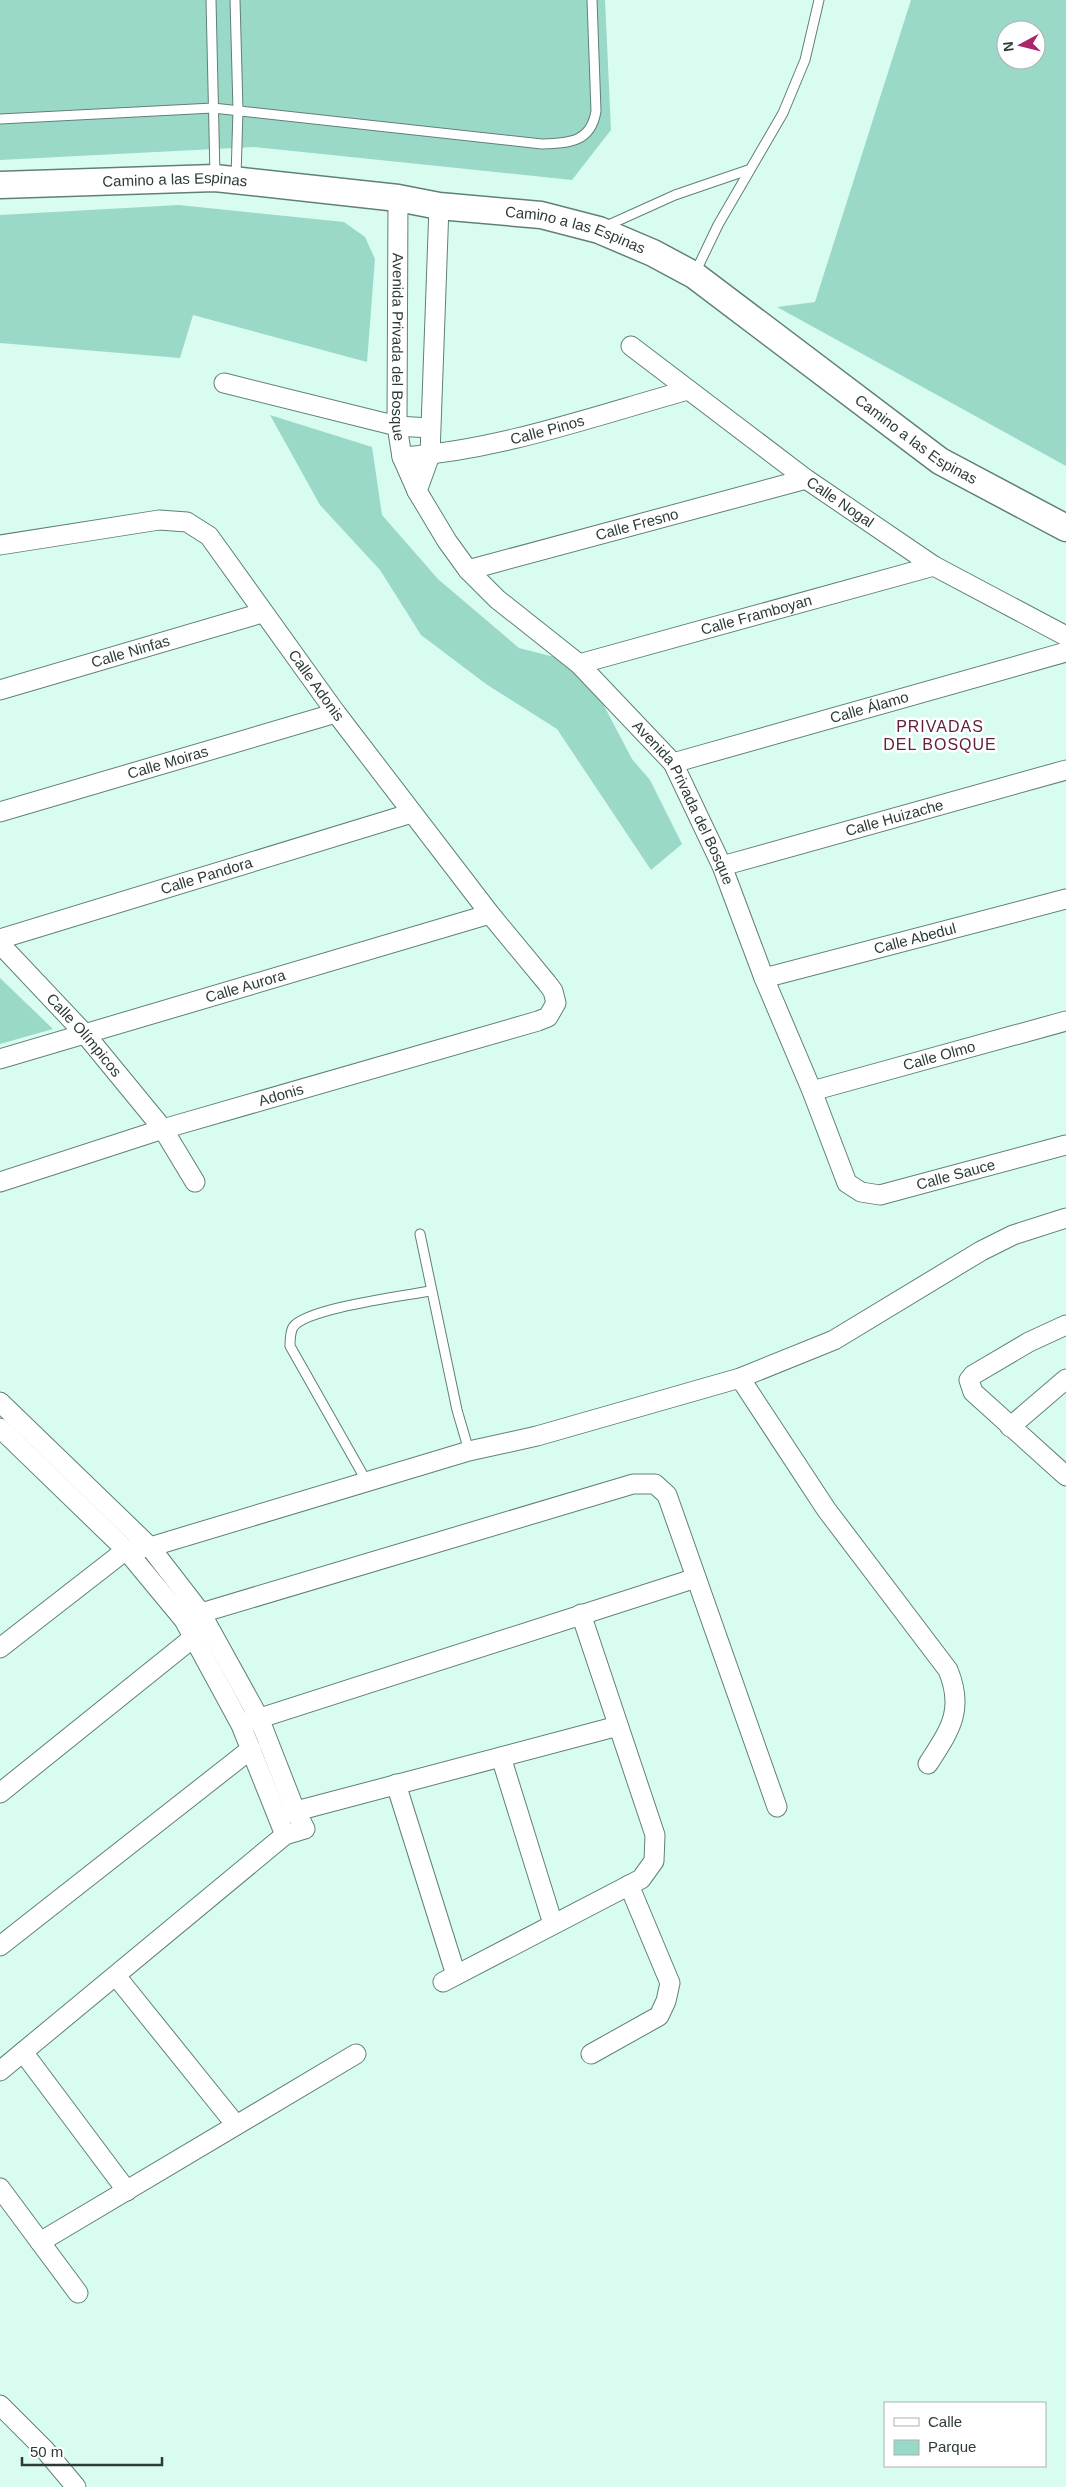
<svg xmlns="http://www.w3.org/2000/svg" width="1066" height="2487" viewBox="0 0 1066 2487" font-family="Arial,sans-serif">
	<rect width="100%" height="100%" fill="#d9fcf1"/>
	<!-- green -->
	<g fill="#9ad9c7" fill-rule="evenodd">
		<polygon points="0,0 605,0 611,130 572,180 254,147 0,160"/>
		<path d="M911,0H1066V466L777,307L815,302ZM1006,30H1036V60H1006Z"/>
		<polygon points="179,205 344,222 365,237 375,259 367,362 193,315 180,358 0,343 0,215"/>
		<polygon points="270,415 372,447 382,515 438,579 519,648 582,664 632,759 650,780 682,844 651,870 557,729 486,684 421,635 380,570 320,505"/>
		<polygon points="0,978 53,1029 0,1044"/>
	</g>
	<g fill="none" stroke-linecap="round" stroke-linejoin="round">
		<defs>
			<g id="lane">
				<polyline points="211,0 215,175"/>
				<polyline points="235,0 238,110 236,177"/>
				<path d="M0,119L213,108L542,144C570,143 591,142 596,111L592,0"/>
				<polyline points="604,227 675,195 748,170"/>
				<polyline points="695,273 718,225 783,113 805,60 819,0"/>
				<polyline points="420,1234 457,1410 469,1451"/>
				<path d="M367,1482L290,1346C290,1340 290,1333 293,1327C307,1308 404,1296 430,1291"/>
			</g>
			<g id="street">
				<path id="s1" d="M398,198L397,426L402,457L417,491L447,541L468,570L497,599L579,664L673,763L722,866L764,978L812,1091L847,1183L861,1192L880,1195L1066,1145"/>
				<path id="s2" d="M631,346L806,479L934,566L1066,636"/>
				<polyline points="224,383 397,426 430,428"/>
				<path id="s3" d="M402,457C500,450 594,416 688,390"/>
				<polyline points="417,491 430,455 439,206"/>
				<path id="s4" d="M0,545L159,520L187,522L209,536L336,713L490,914L547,983L553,991L556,1003L548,1017L538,1021L163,1129L0,1182"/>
				<path id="s5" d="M468,570L806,479"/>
				<path id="s6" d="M579,664L934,566"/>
				<path id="s7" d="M0,690L262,613"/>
				<path id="s8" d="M673,763L1066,652"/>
				<path id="s9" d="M0,812L336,713"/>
				<path id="s10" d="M722,866L1066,770"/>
				<path id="s11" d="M0,939L412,813"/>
				<path id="s12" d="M0,944L85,1034L163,1129L195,1182"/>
				<path id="s13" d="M764,978L1066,899"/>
				<path id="s14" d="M0,1059L490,914"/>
				<path id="s15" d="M812,1091L1066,1021"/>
				<polyline points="1066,1325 1029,1342 973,1375 969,1380 973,1392 1066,1476"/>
				<path d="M740,1378L826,1509L948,1670C965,1711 949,1731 928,1764"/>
				<polyline points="0,1402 150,1547 201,1613 259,1718 295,1810 305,1829 285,1835 0,2071"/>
				<polyline points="1010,1427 1066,1379"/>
				<polyline points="0,1428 126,1550 184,1620 241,1725 285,1835"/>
				<polyline points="184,1620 201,1613 633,1484 655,1484 667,1495 777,1807"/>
				<polyline points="0,1648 126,1550 150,1547 469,1451 537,1436 740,1378 834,1340 981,1251 1013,1235 1066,1218"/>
				<polyline points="248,1722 696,1578"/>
				<polyline points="501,1757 553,1924"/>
				<polyline points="396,1784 456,1975"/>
				<polyline points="0,1793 194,1637"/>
				<polyline points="285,1814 618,1726"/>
				<polyline points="0,1946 251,1749"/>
				<polyline points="116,1976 236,2125"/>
				<polyline points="443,1982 641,1879 654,1861 655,1835 581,1614"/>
				<polyline points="23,2052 127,2191"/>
				<polyline points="591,2054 659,2016 666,2001 670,1983 629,1885"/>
				<polyline points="0,2188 78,2293"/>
				<polyline points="40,2242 356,2054"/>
				<polyline points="0,2405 45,2450 76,2487"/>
			</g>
			<g id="secondary">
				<path id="s16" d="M0,185L215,178L398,198L439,206L541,215L599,230L653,253L694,275L940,461L1066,528"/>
			</g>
		</defs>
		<!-- lane casing -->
		<use href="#lane" stroke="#608077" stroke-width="11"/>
		<!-- street casing -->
		<use href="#street" stroke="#608077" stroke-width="21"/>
		<!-- secondary casing -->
		<use href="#secondary" stroke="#608077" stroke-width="29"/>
		<!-- lane -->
		<use href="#lane" stroke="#fff" stroke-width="9"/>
		<!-- street -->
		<use href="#street" stroke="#fff" stroke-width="19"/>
		<!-- secondary -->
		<use href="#secondary" stroke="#fff" stroke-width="26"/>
	</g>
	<g text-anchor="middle" stroke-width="5" stroke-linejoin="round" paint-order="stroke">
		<!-- street labels -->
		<g font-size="15" fill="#2d3b37" stroke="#fff">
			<text dy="5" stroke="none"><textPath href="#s16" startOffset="175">Camino a las Espinas</textPath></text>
			<text dy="5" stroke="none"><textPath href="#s16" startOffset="580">Camino a las Espinas</textPath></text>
			<text dy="5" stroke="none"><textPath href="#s1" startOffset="149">Avenida Privada del Bosque</textPath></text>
			<text dy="5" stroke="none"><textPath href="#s3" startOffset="148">Calle Pinos</textPath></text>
			<text dy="5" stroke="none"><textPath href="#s16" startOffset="985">Camino a las Espinas</textPath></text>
			<text dy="5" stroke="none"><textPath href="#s2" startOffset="261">Calle Nogal</textPath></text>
			<text dy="5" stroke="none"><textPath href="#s5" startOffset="175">Calle Fresno</textPath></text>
			<text dy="5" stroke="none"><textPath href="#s6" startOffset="184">Calle Framboyan</textPath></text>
			<text dy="5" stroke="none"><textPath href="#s7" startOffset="136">Calle Ninfas</textPath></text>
			<text dy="5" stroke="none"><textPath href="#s4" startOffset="399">Calle Adonis</textPath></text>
			<text dy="5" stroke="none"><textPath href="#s8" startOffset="204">Calle Álamo</textPath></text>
			<text dy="5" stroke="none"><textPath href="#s9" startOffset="175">Calle Moiras</textPath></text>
			<text dy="5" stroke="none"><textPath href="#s1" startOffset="712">Avenida Privada del Bosque</textPath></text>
			<text dy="5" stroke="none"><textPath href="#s10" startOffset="179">Calle Huizache</textPath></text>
			<text dy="5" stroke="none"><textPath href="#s11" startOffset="216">Calle Pandora</textPath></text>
			<text dy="5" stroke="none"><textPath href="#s13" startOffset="156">Calle Abedul</textPath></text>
			<text dy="5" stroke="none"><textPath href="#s14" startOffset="256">Calle Aurora</textPath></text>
			<text dy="5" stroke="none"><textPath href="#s12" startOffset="124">Calle Olímpicos</textPath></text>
			<text dy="5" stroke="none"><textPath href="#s15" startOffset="132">Calle Olmo</textPath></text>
			<text transform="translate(281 1095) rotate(-16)" y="5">Adonis</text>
			<text dy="5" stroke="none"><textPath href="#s1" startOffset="1242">Calle Sauce</textPath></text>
		</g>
		<!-- neighbourhood labels -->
		<g font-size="16" letter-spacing="1" fill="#61203e" stroke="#fff">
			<text x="940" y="732">PRIVADAS<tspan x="940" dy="18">DEL BOSQUE</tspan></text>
		</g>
	</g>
	<!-- legend -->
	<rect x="884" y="2402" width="162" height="65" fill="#ffffff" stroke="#abb1af"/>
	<rect x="894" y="2418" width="25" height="8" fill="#ffffff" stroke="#abb1af"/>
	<text x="928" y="2427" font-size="15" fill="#2d3b37">Calle</text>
	<rect x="894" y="2440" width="25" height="15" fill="#9ad9c7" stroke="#abb1af"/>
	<text x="928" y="2452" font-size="15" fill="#2d3b37">Parque</text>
	<!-- north arrow -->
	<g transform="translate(1021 45) rotate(263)"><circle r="24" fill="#ffffff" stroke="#abb1af"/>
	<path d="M0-4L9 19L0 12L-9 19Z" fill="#ac2469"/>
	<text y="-8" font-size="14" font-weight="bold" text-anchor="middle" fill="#2d3b37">N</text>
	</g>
	<!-- scale -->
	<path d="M22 2457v8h140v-8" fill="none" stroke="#2d3b37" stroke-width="2.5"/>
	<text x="30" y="2457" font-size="15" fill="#2d3b37" stroke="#ffffff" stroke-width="4" paint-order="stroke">50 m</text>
</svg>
